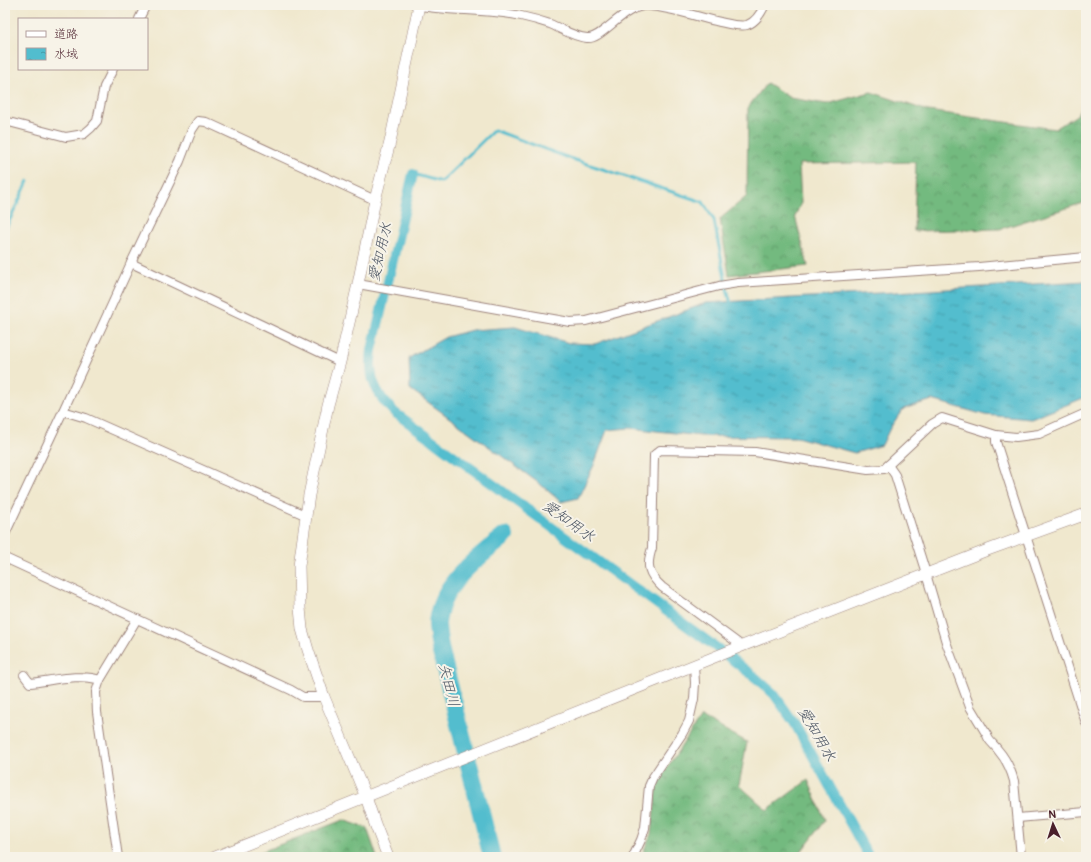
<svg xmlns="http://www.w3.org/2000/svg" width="1091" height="862" viewBox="0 0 1091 862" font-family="Pangolin,'Klee One',sans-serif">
	<defs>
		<pattern id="forest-crowns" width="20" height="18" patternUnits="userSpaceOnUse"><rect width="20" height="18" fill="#73ba7f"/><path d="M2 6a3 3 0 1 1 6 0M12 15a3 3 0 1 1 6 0" fill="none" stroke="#609768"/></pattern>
		<pattern id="water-ripples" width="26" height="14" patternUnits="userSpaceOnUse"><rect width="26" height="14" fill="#52bdce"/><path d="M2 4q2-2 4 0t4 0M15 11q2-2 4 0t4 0" fill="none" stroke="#4699a7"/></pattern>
	</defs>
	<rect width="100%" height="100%" fill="#f7f3e8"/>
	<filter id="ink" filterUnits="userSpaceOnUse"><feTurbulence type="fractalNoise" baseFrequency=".025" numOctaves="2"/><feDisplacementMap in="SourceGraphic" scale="8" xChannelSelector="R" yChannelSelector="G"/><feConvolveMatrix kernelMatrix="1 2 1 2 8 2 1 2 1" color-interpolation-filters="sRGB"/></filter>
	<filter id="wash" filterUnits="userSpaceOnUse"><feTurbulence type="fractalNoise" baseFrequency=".012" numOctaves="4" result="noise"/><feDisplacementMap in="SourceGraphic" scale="16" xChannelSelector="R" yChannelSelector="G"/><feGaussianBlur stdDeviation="0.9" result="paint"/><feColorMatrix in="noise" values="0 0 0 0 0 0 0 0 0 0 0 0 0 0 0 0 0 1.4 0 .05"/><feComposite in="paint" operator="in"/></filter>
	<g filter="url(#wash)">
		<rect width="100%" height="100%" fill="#f0e8ce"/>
		<!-- forest -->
		<g fill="url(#forest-crowns)" stroke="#5e6c55">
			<polygon points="767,83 790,98 827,104 871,92 928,111 1055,129 1077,115 1086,97 1086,202 1000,229 914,231 916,162 799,164 801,203 795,216 808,266 729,275 720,219 747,196 748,107"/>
			<polygon points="701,717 747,742 739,785 767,810 808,780 825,820 797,857 641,857 651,834 658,781"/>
			<polygon points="343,820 367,828 377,857 248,857"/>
		</g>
		<!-- water -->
		<polygon fill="url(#water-ripples)" stroke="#4e6e7c" points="1086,281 1086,397 1031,419 985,415 932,400 903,409 890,428 882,445 855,453 797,437 701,436 630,428 607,430 594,465 578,498 561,502 540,484 410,389 409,358 446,337 472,330 515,327 569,343 595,344 706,303"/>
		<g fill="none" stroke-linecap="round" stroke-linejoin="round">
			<!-- stream -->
			<g stroke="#52bdce" stroke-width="3">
				<polyline points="413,174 441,182 494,130 569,158 703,202 714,220 727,289 731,304"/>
				<polyline points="5,230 28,181"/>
			</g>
			<!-- canal -->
			<path stroke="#52bdce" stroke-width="10" d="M413,174L372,350C368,378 375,393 394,412L717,648L756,678L774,694L795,724L869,857"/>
			<!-- river -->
			<path stroke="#52bdce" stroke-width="18" d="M492,857L440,648C439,640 437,631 437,623C441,583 476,559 505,536"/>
		</g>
	</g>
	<g filter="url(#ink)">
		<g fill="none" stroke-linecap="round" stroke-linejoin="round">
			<defs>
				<g id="minor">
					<path d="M415,5C450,12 486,8 521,16C530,18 541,21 550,24C562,29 574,37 587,38C603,40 624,3 650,6C673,8 697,17 720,22C729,24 739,27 747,25C756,22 761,13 765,5"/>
					<polyline points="139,19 146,5"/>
					<polyline points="5,121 66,137 84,134 91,128 97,121 104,87 113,69"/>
					<polyline points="131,263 340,362"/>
					<polyline points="358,284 570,322 586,321 719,286 738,283 979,267 1086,257"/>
					<polyline points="63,411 86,418 307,516"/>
					<polyline points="996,435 996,442 1086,723"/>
					<path d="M888,465L895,475L924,567L946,642L970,707L987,735C988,741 994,744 998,750C1005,758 1011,770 1014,781L1021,857"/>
					<polyline points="5,534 63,411 131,263 180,161 192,130 198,121 206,122 375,200"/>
					<polyline points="5,558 291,690 303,697 324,697"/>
					<path d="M742,646L662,587C648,574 646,566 652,548L654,455L660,450L755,452L868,470L884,469L932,424L942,418L996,435L1016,437L1039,434L1086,413"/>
					<path d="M24,675L30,683C50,681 81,673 100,680"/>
					<polyline points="1018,818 1086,812"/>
					<polyline points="118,857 97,712 96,692 100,680 137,619"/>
					<polyline points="633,857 641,840 645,828 649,786 653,777 682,734 689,721 694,699 695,683 694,665"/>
				</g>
				<g id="tertiary">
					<polyline points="215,857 742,646 985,551 1086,514"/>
					<polyline points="388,857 375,824 366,797 324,697 308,650 302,629 300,608 299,566 309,495 328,405 340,362 358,284 375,200 390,142 419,5"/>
				</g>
			</defs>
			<!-- minor casing -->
			<use href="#minor" stroke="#9d847c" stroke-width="10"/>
			<!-- tertiary casing -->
			<use href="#tertiary" stroke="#9d847c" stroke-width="12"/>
			<!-- minor -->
			<use href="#minor" stroke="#fff" stroke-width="8"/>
			<!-- tertiary -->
			<use href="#tertiary" stroke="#fff" stroke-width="11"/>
		</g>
	</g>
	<g text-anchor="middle" stroke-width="4" stroke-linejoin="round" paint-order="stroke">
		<!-- water labels -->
		<g font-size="15" font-style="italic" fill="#4d5664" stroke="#f7f3e8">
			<text transform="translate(380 252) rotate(-77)" y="5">愛知用水</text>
			<text transform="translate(569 521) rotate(36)" y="5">愛知用水</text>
			<text transform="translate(449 685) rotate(76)" y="5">矢田川</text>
			<text transform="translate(817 734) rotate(60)" y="5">愛知用水</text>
		</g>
	</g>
	<!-- margin -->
	<rect width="1091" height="862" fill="none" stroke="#f7f3e8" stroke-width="20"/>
	<!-- legend -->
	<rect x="18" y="18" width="130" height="52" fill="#f7f3e8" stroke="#b29e9c"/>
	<rect x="26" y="31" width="20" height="6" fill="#ffffff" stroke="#b29e9c"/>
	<text x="54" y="38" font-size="12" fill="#4a1f2b">道路</text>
	<rect x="26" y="48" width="20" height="12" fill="url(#water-ripples)" stroke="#b29e9c"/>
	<text x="54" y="58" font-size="12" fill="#4a1f2b">水域</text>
	<!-- north arrow -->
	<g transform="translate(1053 824) rotate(356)" stroke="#f7f3e8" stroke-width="3" paint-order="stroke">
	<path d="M0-3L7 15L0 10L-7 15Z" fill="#4a1f2b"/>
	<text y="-6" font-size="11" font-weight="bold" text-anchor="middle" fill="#4a1f2b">N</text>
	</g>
</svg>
